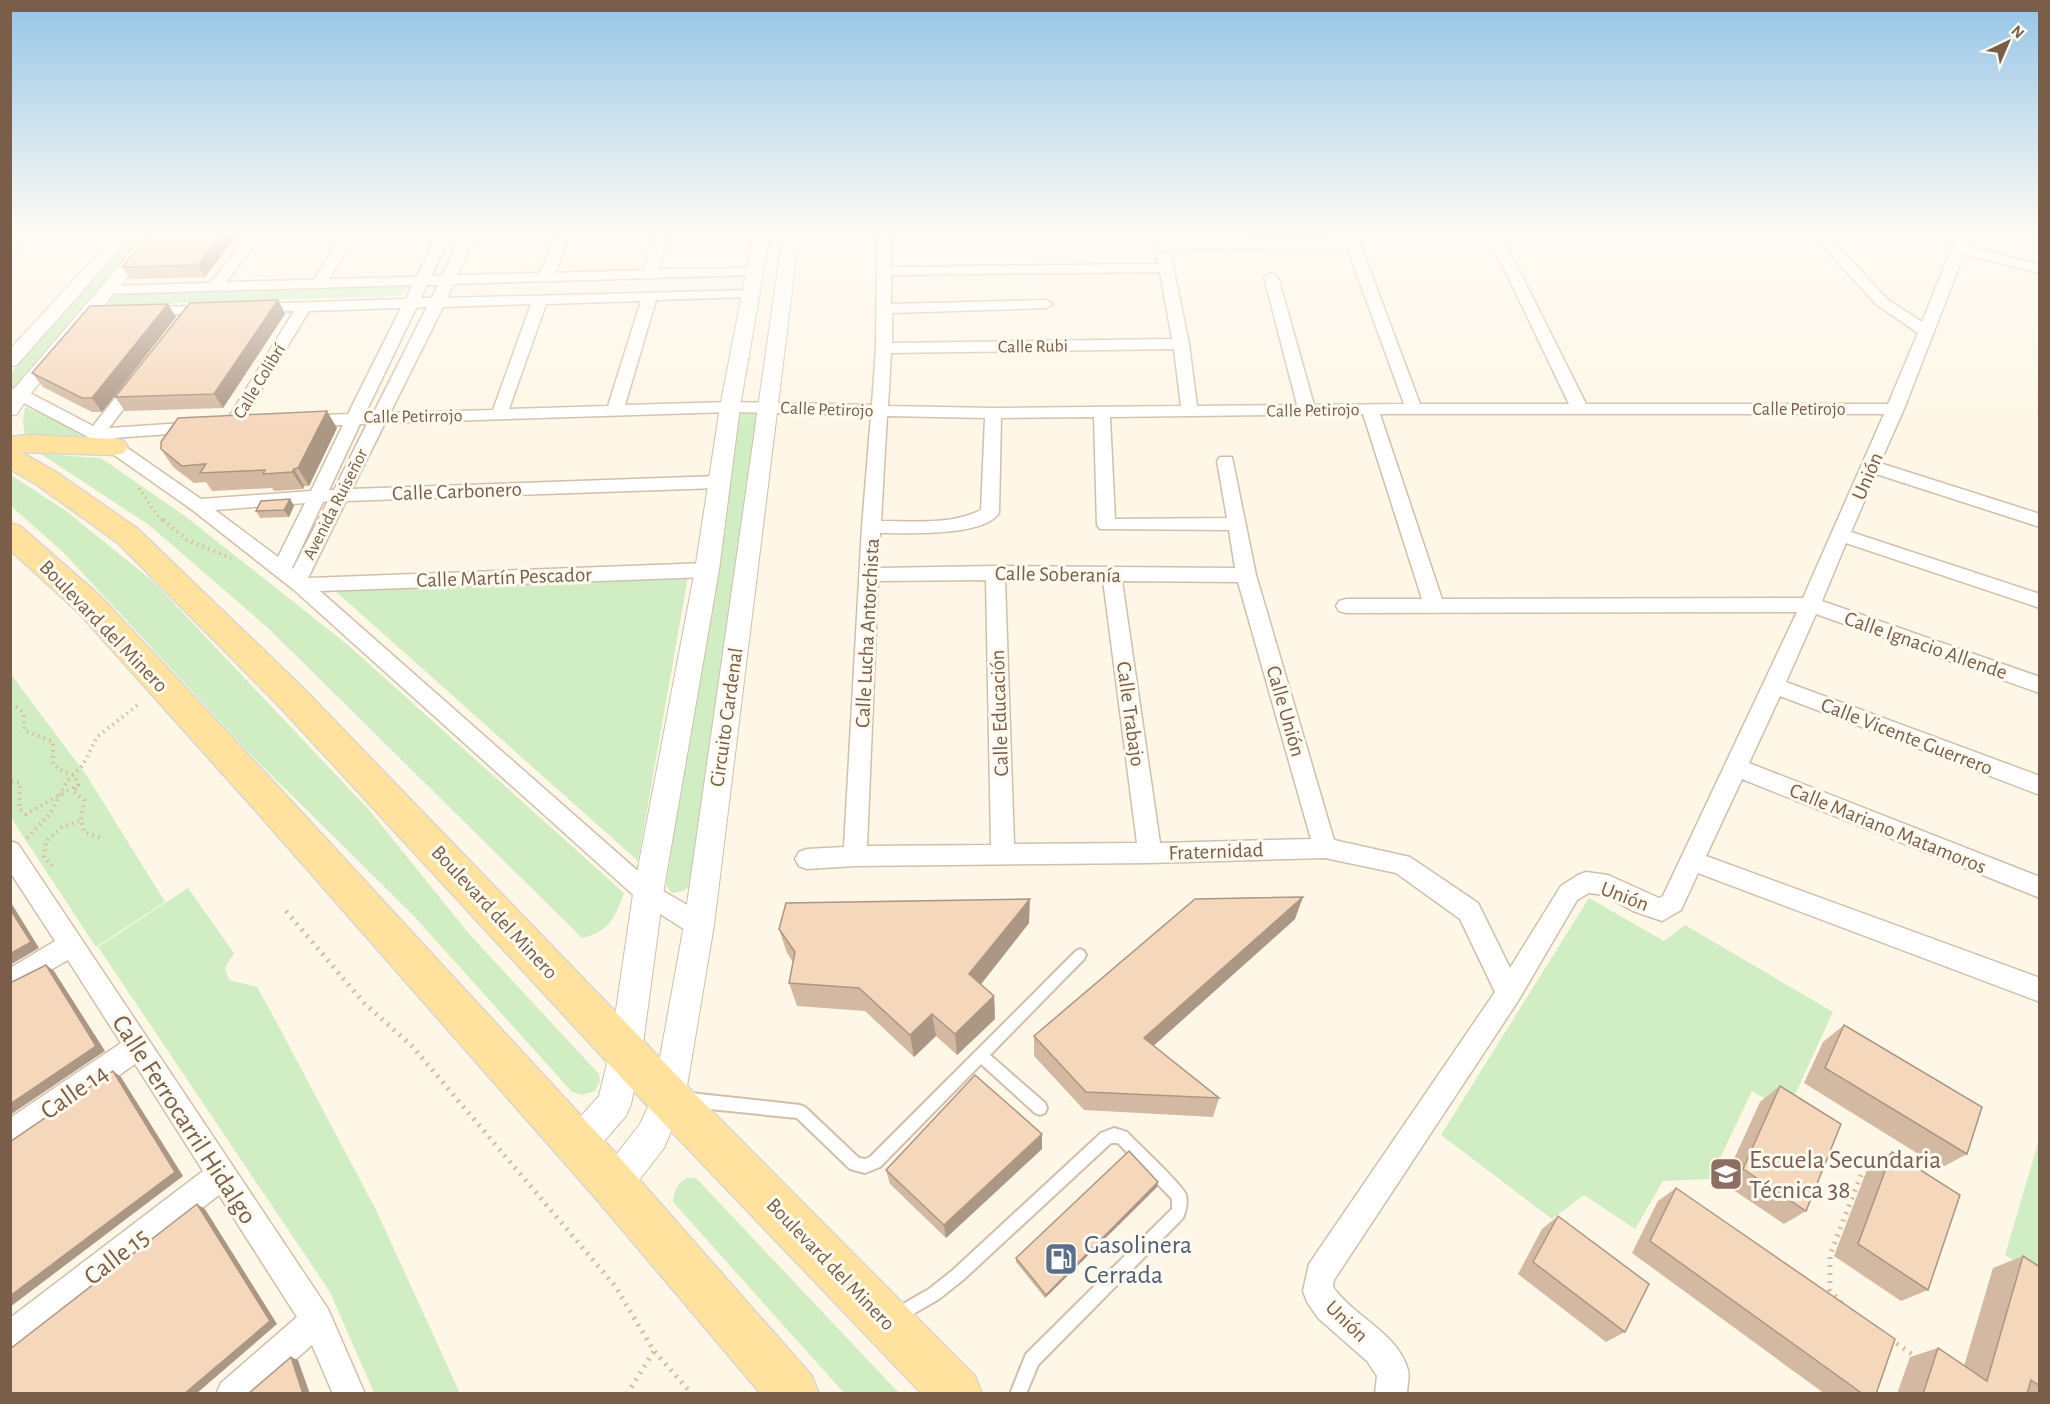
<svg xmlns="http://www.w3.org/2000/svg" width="2050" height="1404" viewBox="0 0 2050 1404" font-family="'Alegreya Sans',sans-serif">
	<rect width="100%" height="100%" fill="#fef7e7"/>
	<!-- green -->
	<g fill="#d1edc3">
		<polygon points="134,233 148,233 11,394 11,373"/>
		<polygon points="402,284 408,289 397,296 113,305 109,303 110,299 123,293"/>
		<polygon points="25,407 49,417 89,440 49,439 25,435 23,422"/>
		<polygon points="757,413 692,883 684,891 672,893 666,886 739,414"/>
		<path d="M41,454L101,458L185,516L348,645L624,893C615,918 609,932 582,938L268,628L149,525Z"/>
		<polygon points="11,475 66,511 154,582 370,811 470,935 599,1074 600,1081 595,1091 582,1095 572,1092 413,915 252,756 63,552 11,506"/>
		<polygon points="688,577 638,861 333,589"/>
		<polygon points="10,673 87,776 165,902 96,947 11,818"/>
		<polygon points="188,888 234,953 225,968 229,980 257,987 270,1010 376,1210 460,1393 374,1393 330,1292 98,947"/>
		<polygon points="1589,898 1664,941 1685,925 1833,1012 1787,1112 1752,1091 1710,1179 1663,1181 1635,1229 1584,1195 1552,1219 1441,1135"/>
		<polygon points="2038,1143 2040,1144 2039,1276 2005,1255"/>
		<path d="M687,1178H696L899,1393H844L673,1202C674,1189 677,1184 687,1178Z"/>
	</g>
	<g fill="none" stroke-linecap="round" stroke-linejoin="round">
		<defs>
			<g id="service">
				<polygon points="1080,949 1084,951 1086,955 1084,959 990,1055 1045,1103 1047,1108 1045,1113 1040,1115 1035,1113 981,1064 880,1167 865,1173 850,1169 797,1118 690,1107 685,1105 683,1100 685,1095 690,1093 800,1105 805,1107 859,1158 865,1159 870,1157 1076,951"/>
				<path d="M1114,1128L1127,1132C1137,1143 1183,1185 1186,1195C1188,1203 1186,1210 1183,1218L1038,1365L1026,1394H1010L1026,1354L1172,1209V1199L1118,1143H1111L963,1280L939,1299L901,1321L896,1324L891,1321L888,1316L891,1311L929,1289L953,1270L1101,1133Z"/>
			</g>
			<g id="minor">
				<polygon points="17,233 32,233 15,251 10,252 10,240"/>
				<path d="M249,233H263L226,282L314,280L343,233H357L329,279L417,277L438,233H452L431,276H442L462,233H476L457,275L540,273L556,233H570L555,273L644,270L654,233H668L659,269L759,268L761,271L759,274L754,275L453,284L447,298L754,290L756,293L749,297L656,300L625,405L730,402L872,405L876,348L877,233H891V267L1158,264L1157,256L1164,252L1171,256L1189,344L1197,406L1297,405L1264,277L1271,273L1278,277L1314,405L1404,404L1347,247L1158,249L1156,246L1163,242L1344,239L1342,233H1356L1420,404H1569L1503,266L1483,233H1497L1517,266L1586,404H1888L1918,333L1877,305L1811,233H1826L1887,299L1922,322L1958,233H1972L1967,246L2040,265V273L1964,254L1904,409L1880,463L2040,514V527L1876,474L1851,532L2040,594V608L1846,543L1822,601L2040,677V693L1816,614L1786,682L2040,776V795L1780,696L1749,763L2040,877V898L1742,779L1706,856L2040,978V1002L1698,873L1681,910L1662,921L1633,911L1604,895L1589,893L1577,900L1518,1001L1334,1280L1333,1287C1354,1317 1398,1333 1408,1370C1410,1377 1407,1386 1407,1394H1375L1377,1376L1367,1361L1318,1318L1307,1302L1303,1291L1309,1264L1495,992L1460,919L1396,873L1325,858L1150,863L855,866L807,869L799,866L795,859L799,852L807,849L844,847L862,527L871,415L730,412L385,423L352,489L718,476L724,478L727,482L724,486L718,488L346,501L308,578L707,563L714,565L716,570L714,575L707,577L320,591L656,887L708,917L711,925L708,933L699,936L690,933L640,901L294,590L191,509L90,438L16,399L10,398V388L26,391L93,426L130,379H142L144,382L109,428L198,422L204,423L206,427L204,431L198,432L113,438L201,499L311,491L343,425L304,426L296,421L304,416L348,414L401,308L309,311L240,425L238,429H226L224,425L294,311L254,312L247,308L254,304L406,299L412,285L108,294L101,290L108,286L211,283ZM1160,272L1172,339L892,343V313L1046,308L1053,304L1046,300L891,304V275ZM427,285H438L432,298H421ZM641,301L608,406L509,409L546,304ZM531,304L493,410L390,413L443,307ZM427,307L373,414H365L416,308ZM1174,349L1181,406L993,408L888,406L891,353ZM1363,414L1422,599H1346L1339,601L1336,606L1339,611L1346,613L1797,612L1663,896L1659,898L1608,875L1586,872L1578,875L1561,886L1510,968L1478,903L1410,857L1334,840L1256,575L1232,457H1220L1217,461L1227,518L1115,519L1110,417ZM1380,414H1884L1803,598L1442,599ZM887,416L985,418L981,510C951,525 914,521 881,521ZM1094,417L1097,525L1100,529L1229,530L1235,568L995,566L878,568L880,533C906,533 984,537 999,513L1001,418ZM360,424H367L334,490H329ZM328,501L293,569L292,568L323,502ZM305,503L278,557L215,510ZM986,580L991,845L867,846L878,581ZM1005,580H1103L1137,843L1014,844ZM1122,581L1238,582L1311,839L1160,843Z"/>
				<polygon points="211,306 216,307 218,310 216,313 143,315 136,311 143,307"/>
				<polygon points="10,841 18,844 328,1309 365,1394 333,1394 312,1345 256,1394 216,1394 221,1383 297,1317 219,1195 21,1349 10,1353 10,1318 203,1171 135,1064 20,1145 10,1149 10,1118 121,1043 68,960 10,993 10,968 55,941 10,872"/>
			</g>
			<g id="tertiary">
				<polygon points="117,233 134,233 17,365 10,367 10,349"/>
				<polygon points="147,233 164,233 28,397 17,414 10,416 10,393 13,390"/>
				<polygon points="754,233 770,233 740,407 719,570 663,894 642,1051 631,1104 626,1116 590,1157 578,1162 566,1157 561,1145 566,1133 599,1096 610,1051 633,894 695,570 720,407"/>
				<polygon points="783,233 799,233 714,925 685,1098 664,1148 626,1197 614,1202 602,1197 597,1185 602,1173 640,1124 653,1096 684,925"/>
			</g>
			<g id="primary">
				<polygon points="28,435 115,439 124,441 128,447 124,453 115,455 21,452 56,472 138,529 304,689 684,1083 975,1376 982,1394 922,1394 654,1113 280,707 118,543 36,484 10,469 10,437"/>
				<polygon points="10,523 20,526 100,596 282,791 630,1169 812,1376 819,1394 761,1394 598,1201 256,811 78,612 10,550"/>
			</g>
		</defs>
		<!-- service casing -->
		<use href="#service" stroke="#d1bfab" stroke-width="4"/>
		<!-- minor casing -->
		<use href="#minor" stroke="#d1bfab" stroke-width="3"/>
		<!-- tertiary casing -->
		<use href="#tertiary" stroke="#d1bfab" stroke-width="2"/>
		<!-- primary casing -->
		<use href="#primary" stroke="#dcd5d0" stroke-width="3"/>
		<!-- path-far2 -->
		<polyline stroke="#dbbb9f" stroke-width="3" stroke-dasharray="1.5 4" stroke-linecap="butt" points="139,488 157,515 165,522"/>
		<!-- path-far1 -->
		<g stroke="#dbbb9f" stroke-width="4" stroke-dasharray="1.5 4.5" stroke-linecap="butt">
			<polyline points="163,520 187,540 231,558"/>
			<path d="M10,705C25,709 25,715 24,730L53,742V764L60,770L74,775L78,785L26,814L19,808L20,783L10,781"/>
			<polyline points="76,788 73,791 84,800 81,820 84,832 101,838"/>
			<polyline points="27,838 50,814 67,781 83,765 97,737 139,704"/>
			<polyline points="52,866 44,857 46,841 62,827 81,820"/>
		</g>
		<!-- path -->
		<g stroke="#dbbb9f" stroke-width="5" stroke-dasharray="2 6" stroke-linecap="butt">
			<polyline points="286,911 364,1003 412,1046 615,1286 654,1351 692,1394"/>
			<polyline points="1841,1303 1830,1290 1830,1255 1866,1162"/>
			<polyline points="1890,1339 1916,1357"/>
			<polyline points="627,1394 654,1351"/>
		</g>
		<!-- service -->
		<use href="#service" fill="#fff" fill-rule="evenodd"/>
		<!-- minor -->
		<use href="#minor" fill="#fff" fill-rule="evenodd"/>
		<!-- tertiary -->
		<use href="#tertiary" fill="#fff" fill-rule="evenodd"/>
		<!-- primary -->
		<use href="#primary" fill="#ffe29d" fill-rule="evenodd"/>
	</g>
	<!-- wall -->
	<g fill="#d3b9a2">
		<polygon points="151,233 239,233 205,277 130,279 122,267"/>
		<polygon points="278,300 285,314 223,408 125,411 115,397"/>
		<polygon points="176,317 102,412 92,412 43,387 32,373"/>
		<polygon points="337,428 309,486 304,486 303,489 274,491 272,488 212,491 206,482 194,483 173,467 161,449"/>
		<polygon points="290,499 294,506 289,517 260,518 256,511"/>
		<polygon points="1295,919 1153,1046 1219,1098 1213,1117 1084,1110 1034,1056 1034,1036"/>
		<polygon points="1029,923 981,984 994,996 995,1019 957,1055 936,1036 914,1057 865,1011 797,1006 789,983 793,962 787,953 779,929"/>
		<polygon points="1844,1025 1967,1154 1941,1168 1804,1083 1823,1042"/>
		<polygon points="1780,1086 1806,1211 1784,1224 1723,1183 1760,1102"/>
		<polygon points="1042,1134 1042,1149 946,1238 890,1184 886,1170"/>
		<polygon points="1892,1152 1928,1290 1901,1301 1834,1256 1868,1167"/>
		<polygon points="1158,1182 1157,1187 1045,1298 1016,1262 1016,1258"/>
		<polygon points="1676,1188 1863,1394 1825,1394 1632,1253 1658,1201"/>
		<polygon points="1558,1216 1625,1332 1606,1342 1518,1274 1542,1229"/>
		<polygon points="2023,1256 2040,1267 2040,1394 1897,1394 1910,1357 1938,1348 1964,1366 1993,1268"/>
	</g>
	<!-- shaded-wall -->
	<g fill="#ac9684">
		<polygon points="223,233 239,233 205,277 198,265"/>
		<polygon points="278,300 285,314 223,408 214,394"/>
		<polygon points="168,304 176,317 102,412 92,398"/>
		<polygon points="327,411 337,428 309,486 298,468"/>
		<polygon points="294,469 304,486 303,489 292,472"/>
		<polygon points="290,499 294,506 289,517 284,510"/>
		<polygon points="1303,897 1295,919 1140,1058 1144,1038"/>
		<polygon points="1030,899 1029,923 971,997 969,974"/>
		<polygon points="10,901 39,948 10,965"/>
		<polygon points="46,965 54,971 105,1051 10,1115 10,1104"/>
		<polygon points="994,996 995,1019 957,1055 955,1034"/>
		<polygon points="932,1014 936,1036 914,1057 910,1035"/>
		<polygon points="113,1071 121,1077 183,1176 10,1307 10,1296"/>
		<polygon points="1042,1134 1042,1149 946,1238 944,1225"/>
		<polygon points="1158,1182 1157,1187 1045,1298 1046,1295"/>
		<polygon points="197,1204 205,1209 277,1324 196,1394 184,1394"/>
		<polygon points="291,1357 298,1360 310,1394 303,1394"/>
	</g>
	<!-- building -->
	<g fill="#f5d7bc" stroke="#ac9684" stroke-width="1.5">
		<polygon points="151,233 223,233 198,265 122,267"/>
		<polygon points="278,300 214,394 115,397 190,303"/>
		<polygon points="168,304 92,398 82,398 32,373 90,306"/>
		<polygon points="327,411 298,468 294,469 292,472 263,474 265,470 200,473 206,464 182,466 161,449 161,442 178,418"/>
		<polygon points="290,499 284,510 256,511 261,501"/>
		<polygon points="1303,897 1144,1038 1219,1098 1086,1092 1034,1036 1195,899"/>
		<polygon points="1030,899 969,974 994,996 955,1034 932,1014 910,1035 859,988 789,983 795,952 779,929 786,903"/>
		<polygon points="10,909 31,942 10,954"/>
		<polygon points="46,965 96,1046 10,1104 10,983"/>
		<polygon points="1844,1025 1982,1107 1967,1154 1825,1068"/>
		<polygon points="113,1071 175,1172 10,1296 10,1142"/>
		<polygon points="975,1075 1042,1134 944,1225 886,1170"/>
		<polygon points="1780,1086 1841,1124 1806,1211 1743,1169"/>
		<polygon points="1129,1151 1158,1182 1046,1295 1016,1258"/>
		<polygon points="1892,1152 1960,1195 1928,1290 1858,1244"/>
		<polygon points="1676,1188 1895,1339 1876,1394 1863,1394 1650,1241"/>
		<polygon points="197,1204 270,1321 184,1394 10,1394 10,1349"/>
		<polygon points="1558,1216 1649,1284 1625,1332 1533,1262"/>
		<polygon points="2023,1256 2040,1267 2040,1386 2031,1380 2027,1394 1923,1394 1938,1348 1987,1381"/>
		<polygon points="291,1357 303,1394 244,1394 249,1393"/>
	</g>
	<!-- sky -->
	<linearGradient id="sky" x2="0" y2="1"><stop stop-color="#95c5e8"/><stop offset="0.54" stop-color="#fffbf4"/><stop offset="1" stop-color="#fffbf4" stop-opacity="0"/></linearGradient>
	<rect width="2050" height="430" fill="url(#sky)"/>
	<!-- icons -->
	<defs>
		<symbol id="school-square" viewBox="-11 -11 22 22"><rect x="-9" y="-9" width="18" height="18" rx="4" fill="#8d6e63" stroke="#fffaef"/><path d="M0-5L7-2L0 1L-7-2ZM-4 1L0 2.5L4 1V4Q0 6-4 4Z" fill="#fff"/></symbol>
		<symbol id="fuel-square" viewBox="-11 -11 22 22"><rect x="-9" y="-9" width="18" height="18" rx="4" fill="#5c6f8a" stroke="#fffaef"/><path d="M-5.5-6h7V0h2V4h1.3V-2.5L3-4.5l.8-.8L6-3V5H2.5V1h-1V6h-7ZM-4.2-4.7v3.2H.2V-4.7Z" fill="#fff"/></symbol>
	</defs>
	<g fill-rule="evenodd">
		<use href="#school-square" x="1707" y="1155" width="38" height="38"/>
		<use href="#fuel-square" x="1042" y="1240" width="38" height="38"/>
	</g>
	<g text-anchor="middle" stroke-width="6" stroke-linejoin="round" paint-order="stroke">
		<!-- far-street labels -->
		<g font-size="18" fill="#7a5e49" stroke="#fffaef">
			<text transform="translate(1033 346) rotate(-1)" y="6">Calle Rubi</text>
			<text transform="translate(259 381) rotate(-59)" y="6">Calle Colibrí</text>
			<text transform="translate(827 409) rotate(2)" y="6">Calle Petirojo</text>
			<text x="1799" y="415">Calle Petirojo</text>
			<text transform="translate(1313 410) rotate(-1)" y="6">Calle Petirojo</text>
			<text transform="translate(413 416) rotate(-1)" y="6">Calle Petirrojo</text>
			<text transform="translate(335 504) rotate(-63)" y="6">Avenida Ruiseñor</text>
		</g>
		<!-- street labels -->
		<g font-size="21" fill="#7a5e49" stroke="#fffaef">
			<text transform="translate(1867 476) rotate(-67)" y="7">Unión</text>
			<text transform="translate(457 491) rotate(-2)" y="7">Calle Carbonero</text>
			<text transform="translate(1058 574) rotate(1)" y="7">Calle Soberanía</text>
			<text transform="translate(504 577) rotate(-2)" y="7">Calle Martín Pescador</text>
			<text transform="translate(104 626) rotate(46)" y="7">Boulevard del Minero</text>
			<text transform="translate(867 633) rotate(-87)" y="7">Calle Lucha Antorchista</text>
			<text transform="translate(1926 645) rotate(19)" y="7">Calle Ignacio Allende</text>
			<text transform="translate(1286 711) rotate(74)" y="7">Calle Unión</text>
			<text transform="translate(999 713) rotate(-92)" y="7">Calle Educación</text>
			<text transform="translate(1131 714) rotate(82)" y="7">Calle Trabajo</text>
			<text transform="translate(726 717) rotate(-82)" y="7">Circuito Cardenal</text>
			<text transform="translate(1907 736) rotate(21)" y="7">Calle Vicente Guerrero</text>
			<text transform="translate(1888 828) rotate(22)" y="7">Calle Mariano Matamoros</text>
			<text transform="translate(1216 851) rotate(-2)" y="7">Fraternidad</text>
			<text transform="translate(1625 896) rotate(21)" y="7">Unión</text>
			<text transform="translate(495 912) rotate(47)" y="7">Boulevard del Minero</text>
			<text transform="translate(831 1264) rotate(46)" y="7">Boulevard del Minero</text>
			<text transform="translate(1347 1321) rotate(44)" y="7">Unión</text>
		</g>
		<!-- near-street labels -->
		<g font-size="26" fill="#7a5e49" stroke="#fffaef">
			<text transform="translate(74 1091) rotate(-35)" y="9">Calle 14</text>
			<text transform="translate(185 1119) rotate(57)" y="9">Calle Ferrocarril Hidalgo</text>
			<text transform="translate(116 1256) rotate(-38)" y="9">Calle 15</text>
		</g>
		<!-- near-education labels -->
		<g font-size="26" fill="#785e54" stroke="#fffaef" text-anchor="start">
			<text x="1749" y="1168">Escuela Secundaria<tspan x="1749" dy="30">Técnica 38</tspan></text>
		</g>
		<!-- near-service labels -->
		<g font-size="26" fill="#4e5e75" stroke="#fffaef" text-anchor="start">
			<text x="1084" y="1253">Gasolinera<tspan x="1084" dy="30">Cerrada</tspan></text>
		</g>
	</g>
	<!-- border -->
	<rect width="2050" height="1404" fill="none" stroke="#7a5e49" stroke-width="24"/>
	<!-- north arrow -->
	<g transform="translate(2008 42) rotate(44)" stroke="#fffaef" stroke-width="4.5" paint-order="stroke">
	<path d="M0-4.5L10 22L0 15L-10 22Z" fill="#7a5e49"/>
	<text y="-9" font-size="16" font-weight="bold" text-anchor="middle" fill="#7a5e49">N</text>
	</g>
</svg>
